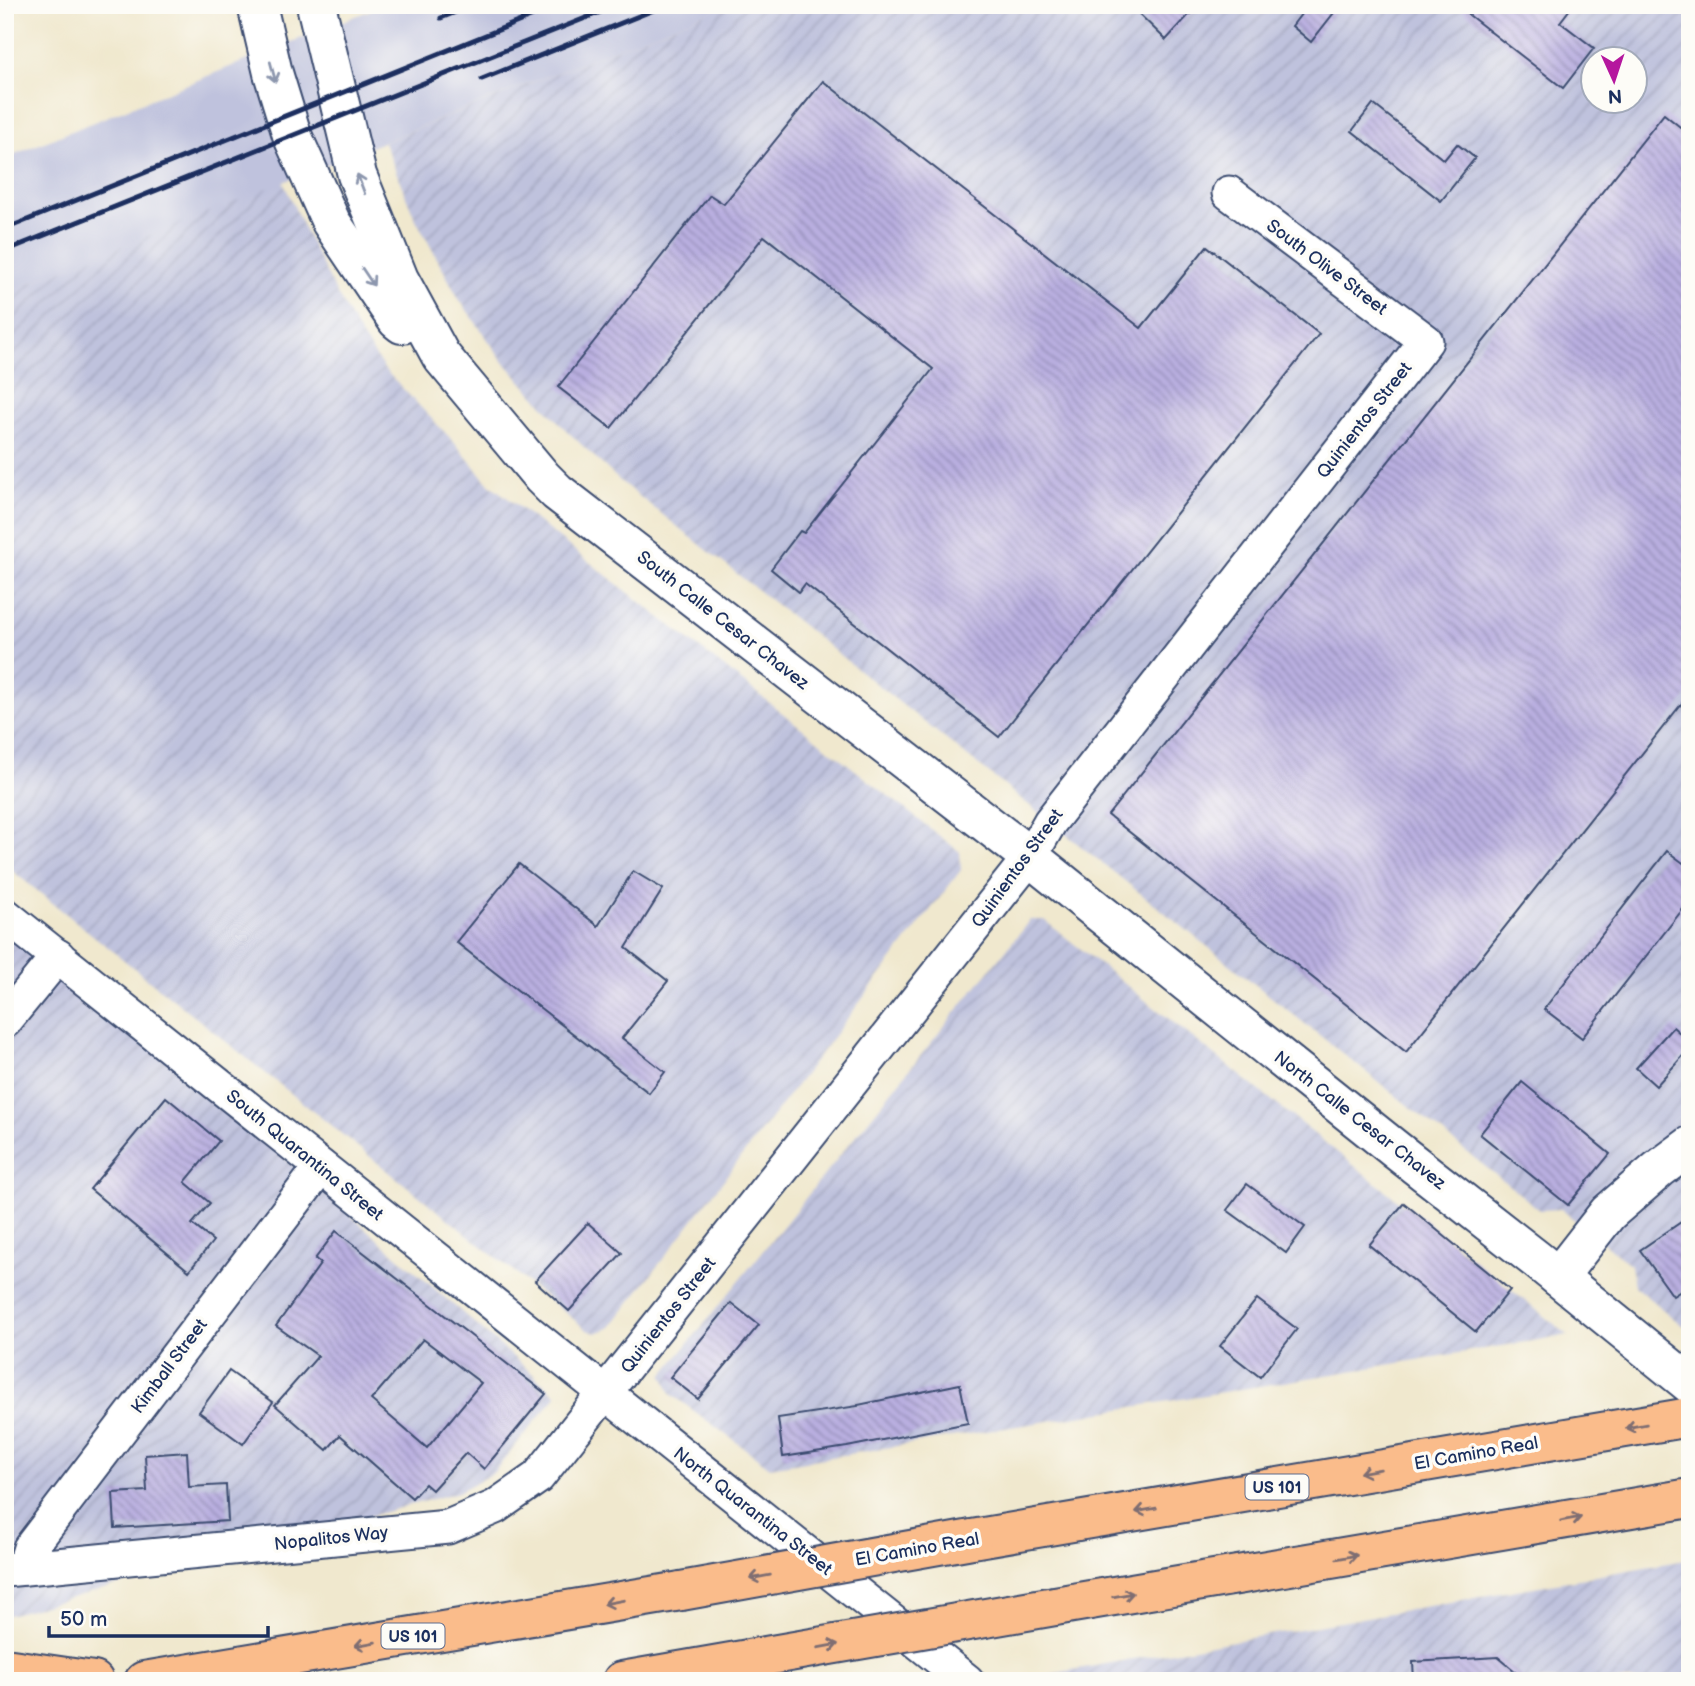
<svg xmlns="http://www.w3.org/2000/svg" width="1695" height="1686" viewBox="0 0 1695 1686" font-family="'Balsamiq Sans',sans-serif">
	<defs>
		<pattern id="industrial-furrows" width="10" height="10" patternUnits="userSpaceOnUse" patternTransform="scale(1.75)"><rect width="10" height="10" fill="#bfc2dd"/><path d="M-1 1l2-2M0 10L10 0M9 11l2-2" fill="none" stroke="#a4a7c0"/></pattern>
		<pattern id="building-back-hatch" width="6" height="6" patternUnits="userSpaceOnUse" patternTransform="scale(1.75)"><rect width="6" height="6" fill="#b9afe0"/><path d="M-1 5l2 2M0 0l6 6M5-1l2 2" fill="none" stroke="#968fb9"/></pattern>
	</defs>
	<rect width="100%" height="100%" fill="#fdfcf7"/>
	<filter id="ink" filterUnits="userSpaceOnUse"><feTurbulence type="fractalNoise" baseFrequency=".0143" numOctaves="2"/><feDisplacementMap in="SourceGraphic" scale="14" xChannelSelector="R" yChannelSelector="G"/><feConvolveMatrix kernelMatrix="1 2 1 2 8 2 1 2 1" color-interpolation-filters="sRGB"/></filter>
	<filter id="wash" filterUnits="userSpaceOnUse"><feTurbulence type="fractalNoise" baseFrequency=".00686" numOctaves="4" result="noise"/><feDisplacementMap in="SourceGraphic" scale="28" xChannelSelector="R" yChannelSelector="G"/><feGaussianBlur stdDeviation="1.57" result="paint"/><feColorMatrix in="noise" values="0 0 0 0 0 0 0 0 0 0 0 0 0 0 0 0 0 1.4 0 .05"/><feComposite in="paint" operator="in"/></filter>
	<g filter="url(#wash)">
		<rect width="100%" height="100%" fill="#f0e8ce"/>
		<!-- industrial -->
		<g fill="url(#industrial-furrows)" fill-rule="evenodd">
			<path d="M726,5H1690V1325L1683,1326L1634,1286L1631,1265L1561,1209L1540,1210L620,481L567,431L503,361L459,299L414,216L384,142ZM1594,60H1636V102H1594Z"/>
			<polygon points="283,181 304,229 338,296 360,334 385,370 455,443 487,482 960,852 961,870 611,1327 596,1333 587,1330 5,865 5,293"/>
			<polygon points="5,915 557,1395 493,1473 458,1492 5,1616"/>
			<polygon points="1030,920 1044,920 1568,1335 770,1467 671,1394 663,1375"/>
			<polygon points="1690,1559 1690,1681 1044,1681 1039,1676"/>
		</g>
		<!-- railway -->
		<polygon fill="#bfc2dd" points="383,5 726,5 5,293 5,158"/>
		<g id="blocks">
			<!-- building -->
			<g fill="url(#building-back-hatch)" fill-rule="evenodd">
				<polygon points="1130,5 1198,5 1166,40"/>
				<polygon points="1308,5 1340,5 1311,42 1292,26"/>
				<polygon points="1456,5 1573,5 1560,22 1594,48 1563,88"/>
				<polygon points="823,81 1141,328 1207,246 1319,334 999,737 805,584 799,592 771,569 800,531 804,533 933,369 764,236 611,428 558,387 710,195 724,204"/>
				<polygon points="1373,104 1444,160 1457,144 1475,158 1441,201 1352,131"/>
				<polygon points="1664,114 1690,135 1690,693 1406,1052 1108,815"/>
				<polygon points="1667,851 1690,868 1690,900 1582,1038 1544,1009"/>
				<polygon points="519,864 598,926 633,871 663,889 626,948 668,981 622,1038 665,1072 649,1093 456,942"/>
				<polygon points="1673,1027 1690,1042 1690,1048 1656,1086 1636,1068"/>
				<polygon points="1522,1082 1610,1154 1568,1205 1480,1134"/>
				<polygon points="166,1097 219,1141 185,1182 210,1203 192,1224 213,1241 189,1271 90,1189"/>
				<polygon points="1247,1184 1305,1227 1286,1253 1227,1210"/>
				<polygon points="1404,1203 1510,1290 1476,1332 1369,1245"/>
				<polygon points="1690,1216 1690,1285 1673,1296 1640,1250"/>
				<polygon points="588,1223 622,1253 569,1311 535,1281"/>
				<path d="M336,1231L546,1394L484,1469L466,1453L432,1490L425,1484L412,1498L340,1435L327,1450L275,1405L318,1356L276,1326L321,1263L315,1259ZM423,1339L481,1383L427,1448L371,1400Z"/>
				<polygon points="1257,1299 1297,1329 1260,1377 1220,1346"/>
				<polygon points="731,1303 759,1325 698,1399 670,1377"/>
				<polygon points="229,1371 273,1402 243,1444 199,1412"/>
				<polygon points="960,1384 968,1423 847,1447 783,1457 778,1418 858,1406 858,1405"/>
				<polygon points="187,1452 189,1487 226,1485 228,1521 115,1528 113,1493 147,1491 145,1455"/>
				<polygon points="1498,1657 1527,1681 1414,1681 1413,1662"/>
			</g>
		</g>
	</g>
	<g filter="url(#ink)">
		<use href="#blocks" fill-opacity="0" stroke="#3b4b6f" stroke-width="2"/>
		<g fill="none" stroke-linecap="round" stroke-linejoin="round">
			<defs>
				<g id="minor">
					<polyline points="5,915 967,1681"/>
					<polyline points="5,1021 58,956"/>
					<polyline points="24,1568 30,1548 321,1167"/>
					<polyline points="5,1570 448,1527 495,1507 538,1477 1030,857 1050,822 1426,341 1229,193"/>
				</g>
				<g id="tertiary">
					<polyline points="257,5 273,73 292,135 331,222 397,320 402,324"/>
					<polyline points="316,5 357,175 399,279 441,356 542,477 557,492 1030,857 1396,1150 1537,1260 1690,1384"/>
					<polyline points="1558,1277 1608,1213 1659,1169 1690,1146"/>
				</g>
				<g id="motorway">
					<polyline points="972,1539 1690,1417"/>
					<polyline points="1055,1606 1690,1498"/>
					<polyline points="5,1668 94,1681"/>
					<polyline points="144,1681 681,1591"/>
					<polyline points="622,1681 760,1657"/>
				</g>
			</defs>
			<!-- minor casing -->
			<use href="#minor" stroke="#3b4b6f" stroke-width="37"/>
			<!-- tertiary casing -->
			<use href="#tertiary" stroke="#3b4b6f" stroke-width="42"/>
			<!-- motorway casing -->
			<use href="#motorway" stroke="#3b4b6f" stroke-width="42"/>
			<!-- minor -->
			<use href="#minor" stroke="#fff" stroke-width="33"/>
			<!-- tertiary -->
			<use href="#tertiary" stroke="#fff" stroke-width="38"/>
			<!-- motorway -->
			<use href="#motorway" stroke="#fabc8b" stroke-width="38"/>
			<!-- rail -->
			<g stroke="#1b2f5e" stroke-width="5">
				<polyline points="441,18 473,5"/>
				<polyline points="482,79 666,5"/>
				<polyline points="5,229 560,5"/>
				<polyline points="5,251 618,5"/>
			</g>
			<defs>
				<g id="motorway-bridge">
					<polyline points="681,1591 972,1539"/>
					<polyline points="760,1657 1055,1606"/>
				</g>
			</defs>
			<!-- motorway-bridge casing -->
			<use href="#motorway-bridge" stroke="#3b4b6f" stroke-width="42" stroke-linecap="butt"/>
			<!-- motorway-bridge -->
			<use href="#motorway-bridge" stroke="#fabc8b" stroke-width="38"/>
		</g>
		<!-- one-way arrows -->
		<defs><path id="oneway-shaft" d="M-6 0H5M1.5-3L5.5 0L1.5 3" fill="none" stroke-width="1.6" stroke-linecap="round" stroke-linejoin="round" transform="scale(1.75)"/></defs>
		<g stroke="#8d97ae">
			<use href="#oneway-shaft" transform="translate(273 72) rotate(75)"/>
			<use href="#oneway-shaft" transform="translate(361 184) rotate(-111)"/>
			<use href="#oneway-shaft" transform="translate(368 277) rotate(56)"/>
		</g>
		<g stroke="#7f6e72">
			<use href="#oneway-shaft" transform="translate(1636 1426) rotate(170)"/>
			<use href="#oneway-shaft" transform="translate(1370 1471) rotate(170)"/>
			<use href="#oneway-shaft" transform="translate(1146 1510) rotate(170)"/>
			<use href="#oneway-shaft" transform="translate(1571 1519) rotate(-10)"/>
			<use href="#oneway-shaft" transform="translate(1347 1557) rotate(-10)"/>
			<use href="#oneway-shaft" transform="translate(760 1577) rotate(170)"/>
			<use href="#oneway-shaft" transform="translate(1123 1595) rotate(-10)"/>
			<use href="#oneway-shaft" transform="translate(614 1602) rotate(170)"/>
			<use href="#oneway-shaft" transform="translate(365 1644) rotate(170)"/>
			<use href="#oneway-shaft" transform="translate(828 1646) rotate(-10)"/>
		</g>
	</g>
	<g text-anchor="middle" stroke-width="7" stroke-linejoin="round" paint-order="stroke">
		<!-- shield labels -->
		<g fill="#fdfcf7" stroke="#5f6c8c" stroke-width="2">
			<rect x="1245.5" y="1474.5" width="63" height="25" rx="5"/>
			<rect x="381.5" y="1623.5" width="63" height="25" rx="5"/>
		</g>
		<g font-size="16" font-weight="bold" fill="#1b2f5e">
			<text x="1277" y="1493">US 101</text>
			<text x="413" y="1642">US 101</text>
		</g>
		<!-- street labels -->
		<g font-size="18" fill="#1b2f5e" stroke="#fdfcf7">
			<text transform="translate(1327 267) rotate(37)" y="6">South Olive Street</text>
			<text transform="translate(1364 420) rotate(-52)" y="6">Quinientos Street</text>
			<text transform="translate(723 620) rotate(38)" y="6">South Calle Cesar Chavez</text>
			<text transform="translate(1017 868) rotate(-54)" y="6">Quinientos Street</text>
			<text transform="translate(1360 1120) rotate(38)" y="6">North Calle Cesar Chavez</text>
			<text transform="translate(305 1155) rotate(39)" y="6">South Quarantina Street</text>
			<text transform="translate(668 1315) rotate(-52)" y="6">Quinientos Street</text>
			<text transform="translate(169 1366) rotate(-53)" y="6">Kimball Street</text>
			<text transform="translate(1476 1453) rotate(-10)" y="6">El Camino Real</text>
			<text transform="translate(753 1511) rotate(38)" y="6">North Quarantina Street</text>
			<text transform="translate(331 1538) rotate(-6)" y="6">Nopalitos Way</text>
			<text transform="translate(917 1549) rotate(-10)" y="6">El Camino Real</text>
		</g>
	</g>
	<!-- margin -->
	<rect width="1695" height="1686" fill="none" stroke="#fdfcf7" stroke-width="28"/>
	<!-- north arrow -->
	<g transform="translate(1614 80) rotate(177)"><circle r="33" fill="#fdfcf7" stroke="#a3aaba" stroke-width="2"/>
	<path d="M0-5L12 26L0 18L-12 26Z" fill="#b5179e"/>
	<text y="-10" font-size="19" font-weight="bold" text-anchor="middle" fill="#1b2f5e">N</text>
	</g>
	<!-- scale -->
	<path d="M49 1626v10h219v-10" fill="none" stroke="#1b2f5e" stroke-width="3.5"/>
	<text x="60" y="1626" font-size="21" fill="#1b2f5e" stroke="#fdfcf7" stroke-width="5" paint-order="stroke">50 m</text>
</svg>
